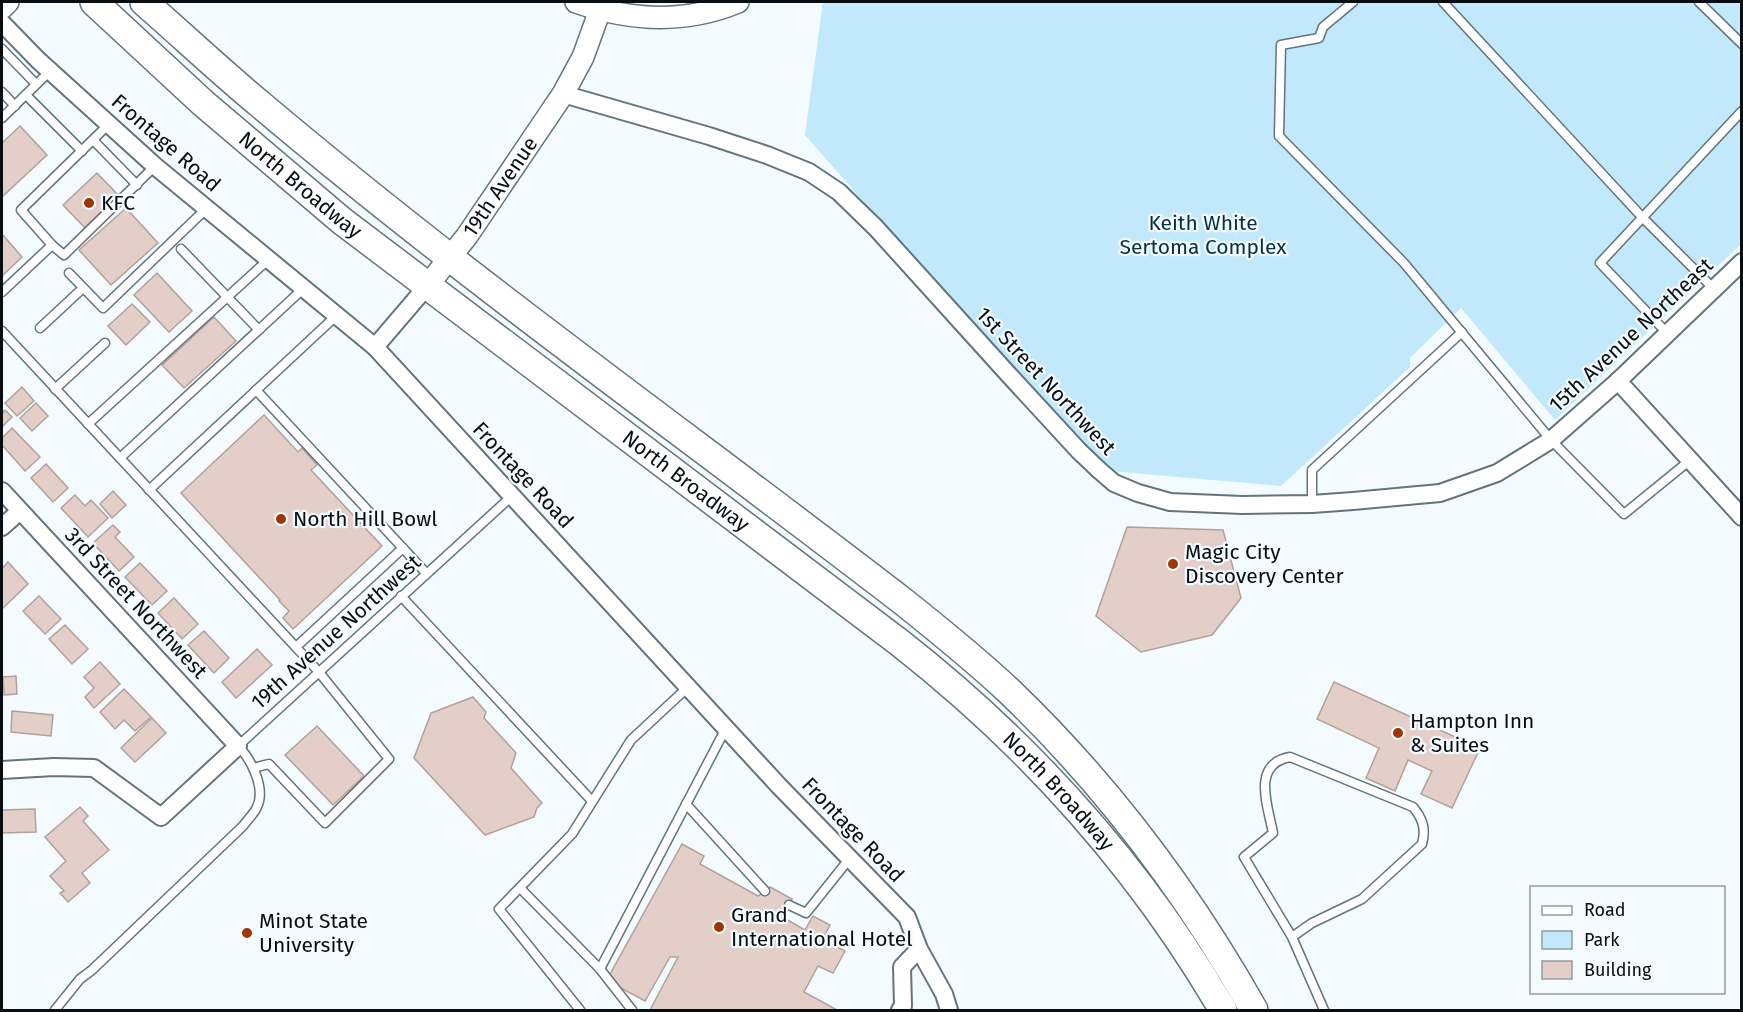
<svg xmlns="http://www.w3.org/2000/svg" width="1743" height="1012" viewBox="0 0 1743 1012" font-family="'Fira Sans',sans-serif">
	<rect width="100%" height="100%" fill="#f3fbfe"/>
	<!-- green -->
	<polygon fill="#c2e9fb" points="823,2 1741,2 1741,244 1555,420 1461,308 1410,358 1410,367 1281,486 1099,470 805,135"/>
	<!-- building -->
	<g fill="#e3cfc8" stroke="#b2a09a" stroke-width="1.5">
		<polygon points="20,126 47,155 2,197 2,143"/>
		<polygon points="97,173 121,198 87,230 63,205"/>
		<polygon points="126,208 158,243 111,285 79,250"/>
		<polygon points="2,234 22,257 2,276"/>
		<polygon points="157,273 192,311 169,332 134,295"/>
		<polygon points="132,304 150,322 126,345 108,326"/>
		<polygon points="214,317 236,341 184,388 162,365"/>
		<polygon points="22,387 34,401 17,416 5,403"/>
		<polygon points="36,403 48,416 32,431 20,418"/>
		<polygon points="5,410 12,417 2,427 2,414"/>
		<polygon points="264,415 298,452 302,448 317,465 311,470 382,546 293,629 283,618 289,611 279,601 280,600 181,493"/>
		<polygon points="12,428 40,457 25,471 2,445 2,438"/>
		<polygon points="46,464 68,488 53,502 31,478"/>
		<polygon points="113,491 126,505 112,518 100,504"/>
		<polygon points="75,495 85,506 91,500 108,518 88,537 61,508"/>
		<polygon points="113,525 120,532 115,537 134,557 119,571 93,543"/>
		<polygon points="1127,527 1223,530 1241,598 1212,635 1141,652 1096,616"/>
		<polygon points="8,562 28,584 2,609 2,569"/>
		<polygon points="140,563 167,591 152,605 125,577"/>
		<polygon points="39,596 61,619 45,634 23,611"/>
		<polygon points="174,598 198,624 182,639 158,613"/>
		<polygon points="65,625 88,649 72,664 49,639"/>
		<polygon points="204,631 229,658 214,673 188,645"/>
		<polygon points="257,649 272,665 236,698 222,682"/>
		<polygon points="100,662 120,684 94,708 85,697 94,688 84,677"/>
		<polygon points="16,676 17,694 4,695 3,677"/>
		<polygon points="1334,682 1480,748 1452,808 1421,794 1432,771 1408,760 1395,791 1366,778 1379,748 1317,719"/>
		<polygon points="124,689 151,717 135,731 124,720 115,729 100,712"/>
		<polygon points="473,697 486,712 484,718 516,753 511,768 542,803 537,808 534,817 485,835 414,758 431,713"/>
		<polygon points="12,711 53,715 51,736 11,732"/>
		<polygon points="152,718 166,733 135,762 121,748"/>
		<polygon points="317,726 364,776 333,805 285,755"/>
		<polygon points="80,807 88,816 83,821 109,850 82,873 90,883 68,902 60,893 64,891 50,876 66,861 45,837"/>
		<polygon points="35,809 36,832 2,833 2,810"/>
		<polygon points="682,844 704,856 700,864 758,896 770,887 792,899 782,917 805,930 813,916 830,925 823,939 845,951 833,973 818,966 804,992 837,1010 650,1010 678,957 670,957 645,1001 617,986 609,976"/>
	</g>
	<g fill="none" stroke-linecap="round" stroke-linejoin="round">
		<defs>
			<g id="service">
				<polyline points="1353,2 1323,27 1319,38 1281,45 1279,136 1404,263 1551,440 1624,514 1689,461"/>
				<polyline points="1443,2 1642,217 1713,288"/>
				<polyline points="1699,2 1742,44"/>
				<polyline points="2,49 36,84"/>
				<polyline points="2,92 15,106"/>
				<polyline points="26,95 82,151"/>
				<polyline points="2,118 50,71"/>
				<polyline points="93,140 137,185"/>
				<polyline points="52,245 64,255 155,166"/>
				<polyline points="181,249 259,330"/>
				<polyline points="69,273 103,308 207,208"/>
				<polyline points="2,292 52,245 21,210 109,124"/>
				<polyline points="40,328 83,288"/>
				<polyline points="2,331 318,671 389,759 325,823 269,764 253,768"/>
				<polyline points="1667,333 1600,263 1742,111"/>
				<polyline points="55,389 105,343"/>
				<polyline points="256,390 426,573"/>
				<polyline points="88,424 269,259"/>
				<polyline points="120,458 304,288"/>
				<polyline points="149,490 337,315"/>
				<polyline points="1312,504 1312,470 1462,332"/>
				<polyline points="401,596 592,801"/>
				<polyline points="296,647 403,548"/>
				<polyline points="686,804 765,891"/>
				<polyline points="520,888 600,969 632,1010"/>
				<polyline points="789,905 806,913 850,858"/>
				<path d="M1292,937L1312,923L1362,899L1422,844C1426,829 1423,819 1413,807L1290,757C1251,764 1268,806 1273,833L1244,857L1292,937L1324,1010"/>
				<polyline points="600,969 726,728"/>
				<path d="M55,1010L80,979L92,970L243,826C247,820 254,814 257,807C266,788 251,759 238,746L512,496"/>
				<polyline points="580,1010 499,909 572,834 631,740 688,687"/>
			</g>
			<g id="minor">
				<polyline points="2,23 38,60 155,166 375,347 779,786 907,917 919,949 944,994 949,1010"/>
				<polyline points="563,94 709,136 767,155 809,172 839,192 876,228 1009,375 1079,451 1099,470 1114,483 1138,493 1170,502 1242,505 1312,504 1353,501 1440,493 1497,473 1551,440 1618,381 1742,262"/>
				<polyline points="375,347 428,285"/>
				<polyline points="1618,381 1742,517"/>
				<polyline points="2,491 238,746 161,817 94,768 54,767 2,770"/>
				<polyline points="2,527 20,511"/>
				<polyline points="900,1010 903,1006 902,967 919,949"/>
			</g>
			<g id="tertiary">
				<path d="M576,2C630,21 685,24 738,2"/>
				<polyline points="2,8 8,2"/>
				<path id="s1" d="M428,285L467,236L563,94L583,57L600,10"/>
			</g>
			<g id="primary">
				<path id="s2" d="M94,2L203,103L342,221L900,643C1030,745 1140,868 1223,1010"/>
				<path d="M144,2C183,36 221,72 261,105C468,280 690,437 905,603C940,631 976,660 1009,691C1106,784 1188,893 1254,1010"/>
			</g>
		</defs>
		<!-- service casing -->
		<use href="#service" stroke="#63747c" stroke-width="11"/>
		<!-- minor casing -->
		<use href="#minor" stroke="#63747c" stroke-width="20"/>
		<!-- tertiary casing -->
		<use href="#tertiary" stroke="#63747c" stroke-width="24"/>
		<!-- primary casing -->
		<use href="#primary" stroke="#63747c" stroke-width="30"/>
		<!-- service -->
		<use href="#service" stroke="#fff" stroke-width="8"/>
		<!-- minor -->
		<use href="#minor" stroke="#fff" stroke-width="16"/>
		<!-- tertiary -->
		<use href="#tertiary" stroke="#fff" stroke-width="21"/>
		<!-- primary -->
		<use href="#primary" stroke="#fff" stroke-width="27"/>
	</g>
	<!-- markers -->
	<g fill="#9c3704" stroke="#f3fbfe" stroke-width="2">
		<circle cx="89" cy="203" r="6"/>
		<circle cx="281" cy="519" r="6"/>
		<circle cx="1173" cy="564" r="6"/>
		<circle cx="1398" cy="733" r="6"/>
		<circle cx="719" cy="927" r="6"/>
		<circle cx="247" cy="933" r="6"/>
	</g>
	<g text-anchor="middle" stroke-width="4.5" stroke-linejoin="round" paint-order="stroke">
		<!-- street labels -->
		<g font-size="21" fill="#070d10" stroke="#f3fbfe">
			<text transform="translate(166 143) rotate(41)" y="7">Frontage Road</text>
			<text dy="7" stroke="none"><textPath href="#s2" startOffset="276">North Broadway</textPath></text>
			<text dy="7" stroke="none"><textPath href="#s1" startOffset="122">19th Avenue</textPath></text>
			<text transform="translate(1631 335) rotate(-43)" y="7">15th Avenue Northeast</text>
			<text transform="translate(1046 381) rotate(47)" y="7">1st Street Northwest</text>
			<text transform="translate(523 475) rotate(47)" y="7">Frontage Road</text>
			<text dy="7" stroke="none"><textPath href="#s2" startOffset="762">North Broadway</textPath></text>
			<text transform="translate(136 603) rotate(47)" y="7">3rd Street Northwest</text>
			<text transform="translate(336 632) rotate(-42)" y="7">19th Avenue Northwest</text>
			<text dy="7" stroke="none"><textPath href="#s2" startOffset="1248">North Broadway</textPath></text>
			<text transform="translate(853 830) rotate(46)" y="7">Frontage Road</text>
		</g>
		<!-- poi labels -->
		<g font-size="21" fill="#070d10" stroke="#f3fbfe" text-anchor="start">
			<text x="101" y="210">KFC</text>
			<text x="293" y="526">North Hill Bowl</text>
			<text x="1185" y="559">Magic City<tspan x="1185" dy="24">Discovery Center</tspan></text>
			<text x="1410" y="728">Hampton Inn<tspan x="1410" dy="24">&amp; Suites</tspan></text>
			<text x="731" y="922">Grand<tspan x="731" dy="24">International Hotel</tspan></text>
			<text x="259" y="928">Minot State<tspan x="259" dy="24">University</tspan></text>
		</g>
		<!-- park labels -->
		<g font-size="21" fill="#033040" stroke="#f3fbfe">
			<text x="1203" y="230">Keith White<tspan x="1203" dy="24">Sertoma Complex</tspan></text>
		</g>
	</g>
	<!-- border -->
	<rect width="1743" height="1012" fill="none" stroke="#070d10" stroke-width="6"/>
	<!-- legend -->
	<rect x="1530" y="886" width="195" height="108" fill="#f3fbfe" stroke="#959c9f" stroke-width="1.5"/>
	<rect x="1542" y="906" width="30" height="9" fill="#ffffff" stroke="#959c9f" stroke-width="1.5"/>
	<text x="1584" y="916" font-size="18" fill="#070d10">Road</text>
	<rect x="1542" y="931" width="30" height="18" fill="#c2e9fb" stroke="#959c9f" stroke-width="1.5"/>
	<text x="1584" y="946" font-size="18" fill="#070d10">Park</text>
	<rect x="1542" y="961" width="30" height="18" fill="#e3cfc8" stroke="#959c9f" stroke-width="1.5"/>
	<text x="1584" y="976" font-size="18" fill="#070d10">Building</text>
</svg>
